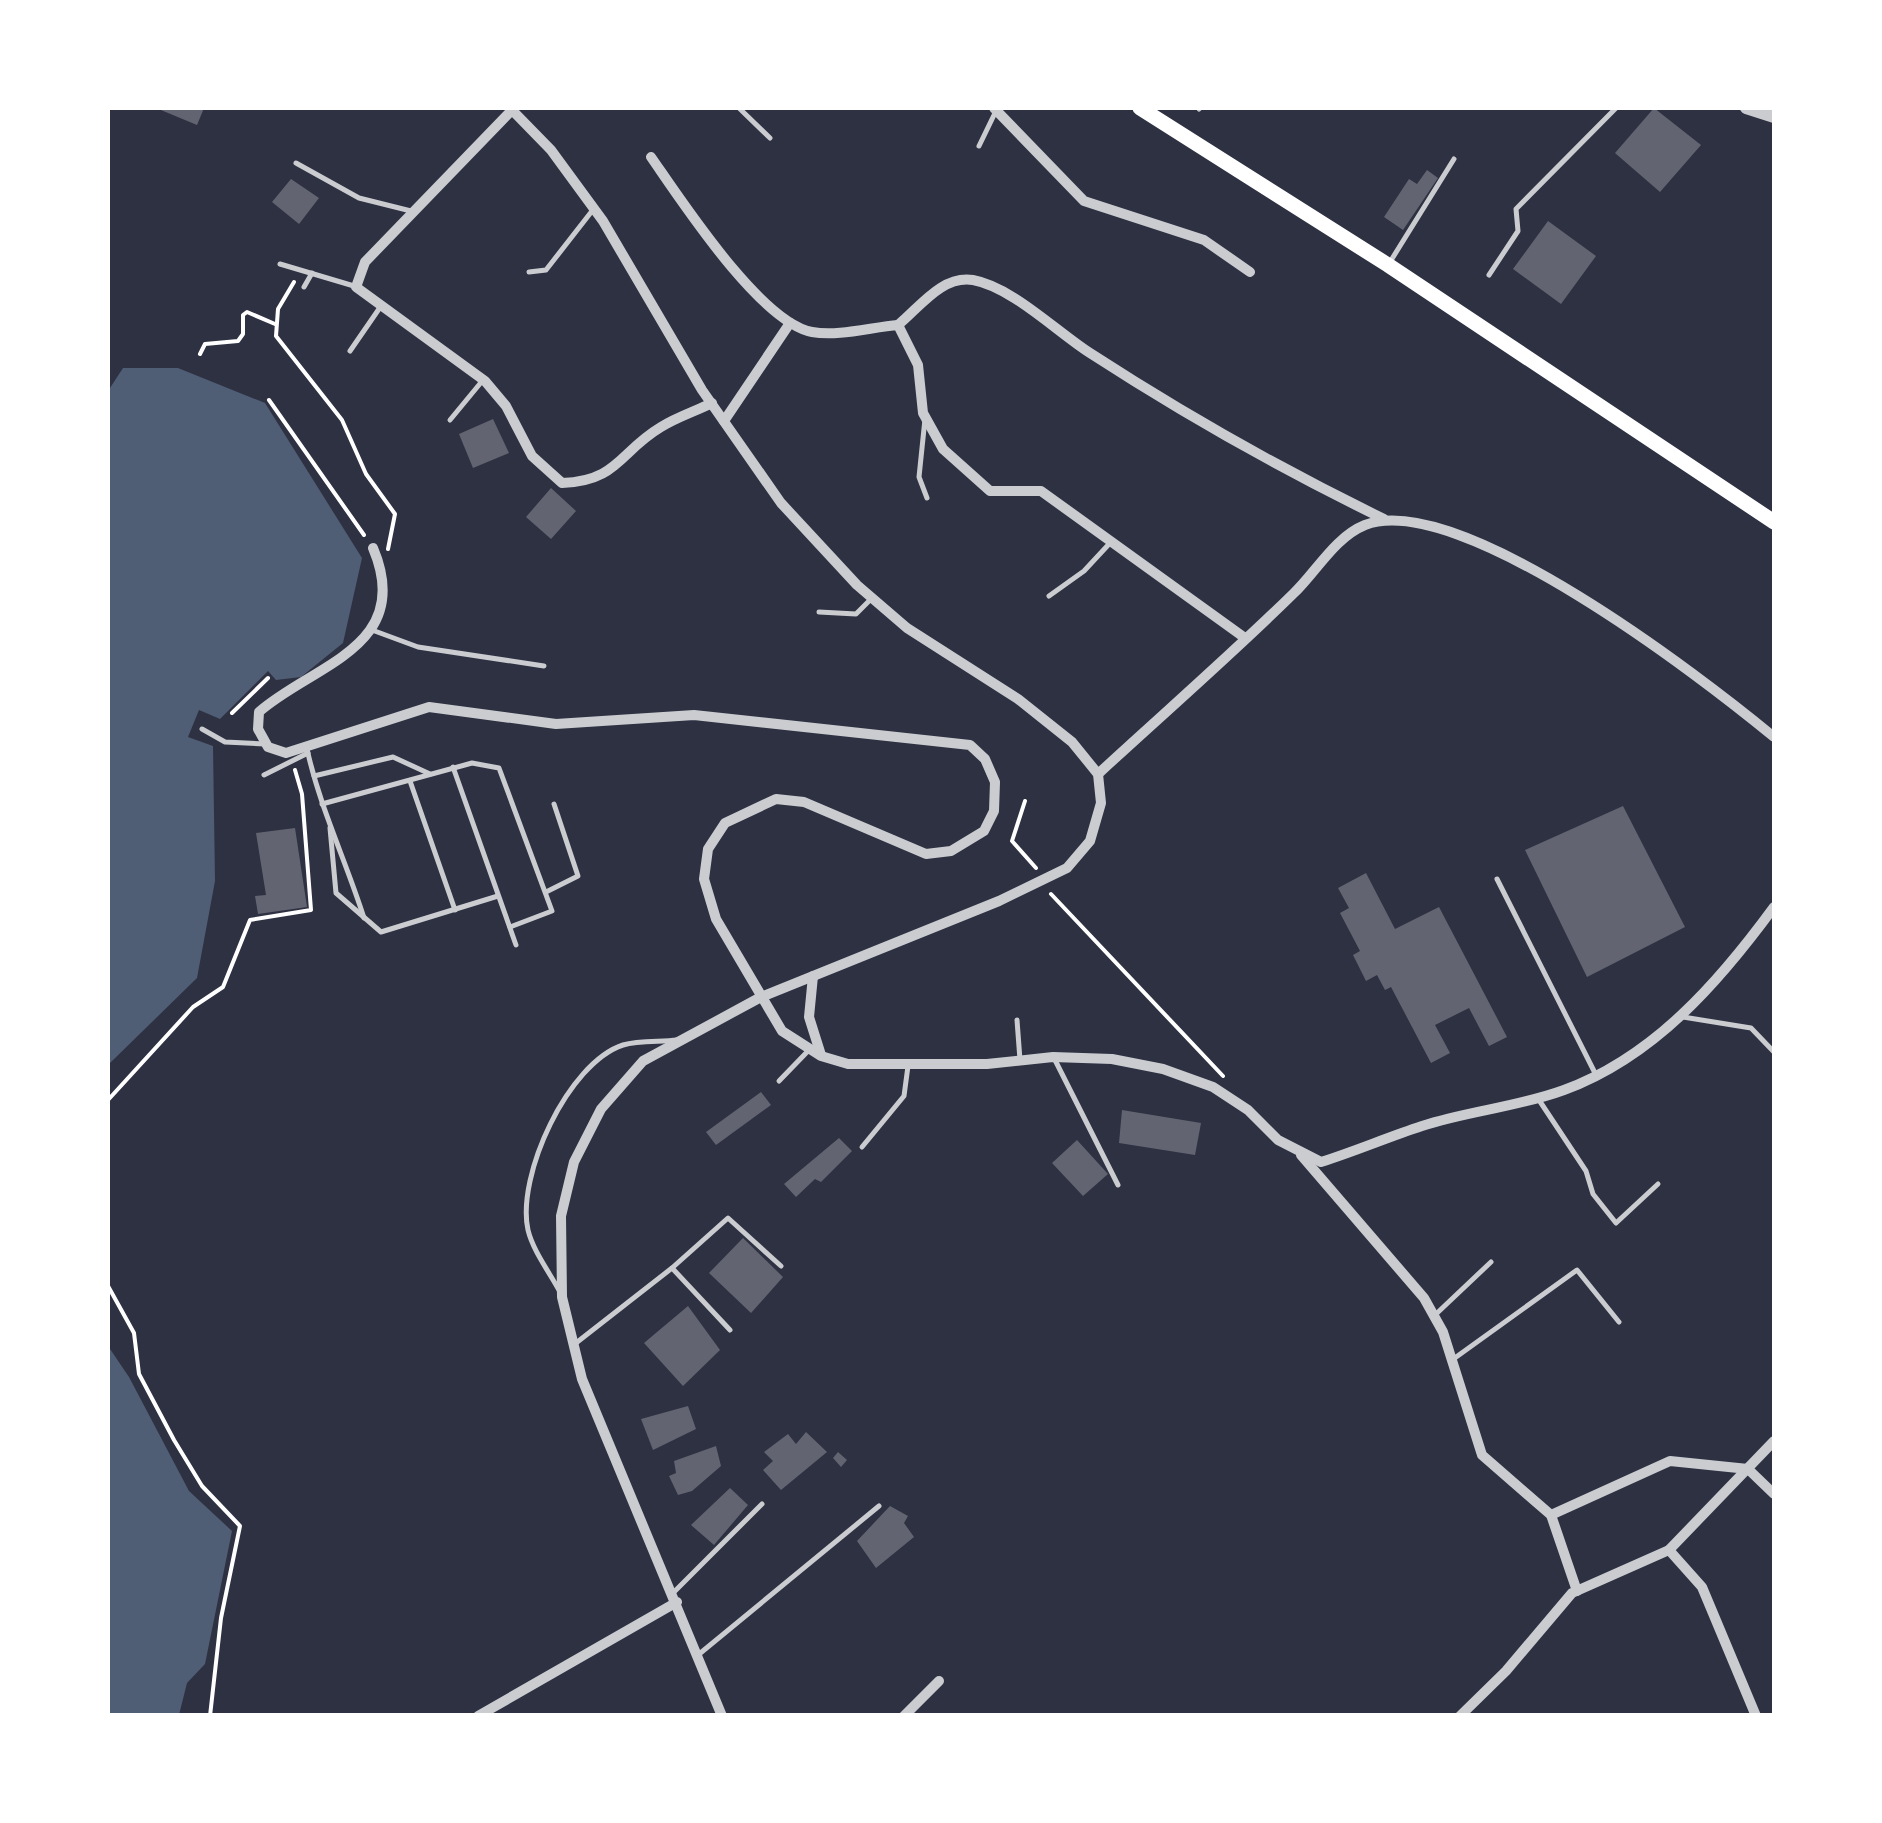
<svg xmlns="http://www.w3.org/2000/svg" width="1882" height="1823" viewBox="0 0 1882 1823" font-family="'IBM Plex Serif',serif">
	<rect width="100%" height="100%" fill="#2d3142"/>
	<!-- water -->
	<g fill="#4f5d75">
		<polygon points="123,368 178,368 265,403 362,558 343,643 301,677 276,680 268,671 220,719 199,710 188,737 213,746 215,881 197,978 108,1065 108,391"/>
		<polygon points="108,1346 129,1377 189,1491 232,1531 205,1664 187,1683 179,1715 108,1715"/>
	</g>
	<!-- building -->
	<g fill="#626471">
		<polygon points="156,108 204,108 197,125"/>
		<polygon points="1654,108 1701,145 1660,192 1615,153"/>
		<polygon points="1427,170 1438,178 1403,230 1384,217 1409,179 1417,184"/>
		<polygon points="291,179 319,198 299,224 272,202"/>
		<polygon points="1548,221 1596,256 1561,304 1513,269"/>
		<polygon points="493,419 509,453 473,468 459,434"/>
		<polygon points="551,488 576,511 551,539 526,517"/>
		<polygon points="1623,806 1685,927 1587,977 1525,850"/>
		<polygon points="295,828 307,907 258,914 255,896 266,895 256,833"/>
		<polygon points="1366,873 1395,929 1439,907 1507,1037 1489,1046 1469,1008 1435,1025 1450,1053 1431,1063 1391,987 1385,990 1377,975 1366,981 1353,955 1360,951 1340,913 1349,908 1338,888"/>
		<polygon points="761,1092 771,1105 716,1145 706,1132"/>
		<polygon points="1122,1110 1201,1123 1195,1155 1119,1143"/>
		<polygon points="839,1138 852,1151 821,1182 815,1179 796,1197 784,1184"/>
		<polygon points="1077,1140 1108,1174 1083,1196 1052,1163"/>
		<polygon points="743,1238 783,1277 751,1313 709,1273"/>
		<polygon points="688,1306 720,1350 683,1386 644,1343"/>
		<polygon points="688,1406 696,1429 653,1450 641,1419"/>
		<polygon points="806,1432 827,1452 781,1490 763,1470 773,1461 764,1452 788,1434 796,1444"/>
		<polygon points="716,1446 721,1466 692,1491 678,1495 669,1476 676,1473 674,1461"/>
		<polygon points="838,1452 847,1460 841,1467 833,1458"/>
		<polygon points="730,1488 748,1505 714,1545 691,1525"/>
		<polygon points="890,1506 908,1516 904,1523 914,1537 876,1568 857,1541"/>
	</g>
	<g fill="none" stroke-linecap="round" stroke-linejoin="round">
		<!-- path -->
		<g stroke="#fff" stroke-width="4">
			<polyline points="294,282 278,309 276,336 342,420 366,474 395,514 388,549"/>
			<polyline points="200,354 205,344 238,341 243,334 243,315 247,312 275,324"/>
			<polyline points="269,400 364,535"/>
			<polyline points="232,713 268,678"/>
			<polyline points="1025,801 1012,841 1036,868"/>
			<polyline points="1051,894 1223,1076"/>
			<polyline points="108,1100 193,1007 223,987 250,920 311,910 302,794 295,770"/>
			<polyline points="108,1286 134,1333 139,1374 174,1440 202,1486 240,1526 221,1618 210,1716"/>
		</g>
		<!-- service -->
		<g stroke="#caccd0" stroke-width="5">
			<polyline points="739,108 770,138"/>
			<polyline points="1199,109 1200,108"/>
			<polyline points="979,146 995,113"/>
			<polyline points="296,163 359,198 411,211"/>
			<polyline points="1390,262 1454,159"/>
			<polyline points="280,264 354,286"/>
			<polyline points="529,272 546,270 592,211"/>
			<polyline points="1489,275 1518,231 1516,209 1616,108"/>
			<polyline points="304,287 312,273"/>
			<polyline points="350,351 381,306"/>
			<polyline points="925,419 919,477 927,498"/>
			<polyline points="450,420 483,380"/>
			<polyline points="1049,596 1084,571 1110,543"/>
			<polyline points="819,612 856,614 870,600"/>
			<polyline points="372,630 418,647 544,666"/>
			<polyline points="202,729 225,742 265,744"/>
			<path d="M307,749C320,808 346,861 364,918"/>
			<polyline points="453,767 516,945"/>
			<polyline points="264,775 308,753"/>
			<polyline points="314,776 393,757 430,774"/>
			<polyline points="410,781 455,910"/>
			<polyline points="322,804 472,763 499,768 552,911 510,927"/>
			<polyline points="330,828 336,893 381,932 498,896"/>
			<polyline points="1497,879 1596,1075"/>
			<polyline points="546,892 578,876 554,804"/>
			<polyline points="1683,1017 1751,1028 1774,1052"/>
			<polyline points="1017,1020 1020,1060"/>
			<polyline points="1055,1060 1118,1185"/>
			<polyline points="779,1081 808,1051"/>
			<polyline points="1539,1100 1586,1171 1593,1194 1616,1223 1658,1184"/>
			<polyline points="862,1147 904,1096 908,1066"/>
			<polyline points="672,1268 728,1218 781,1266"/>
			<path d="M560,1292C550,1273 533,1251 528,1230C516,1176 568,1063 623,1045C639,1040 660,1042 677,1040"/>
			<polyline points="1435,1315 1491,1262"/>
			<polyline points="576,1343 672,1268 730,1330"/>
			<polyline points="1452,1360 1577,1270 1619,1322"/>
			<polyline points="673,1593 762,1504"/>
			<polyline points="698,1655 879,1506"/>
		</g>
		<!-- minor -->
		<g stroke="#caccd0" stroke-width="10">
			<polyline points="510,108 551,150 603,221 702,390 781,503 857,585 907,628 1018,699 1072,742 1098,774 1101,803 1090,841 1067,868 999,901 761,997 643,1061 601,1109 574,1162 561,1216 562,1297 582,1379 722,1716"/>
			<polyline points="994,108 1084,201 1204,240 1250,272"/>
			<path d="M512,110L365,262L356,287L485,381L506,406L532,456L562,483C618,481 619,452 661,427C677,417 696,411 712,403"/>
			<path d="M651,157C681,200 760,322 812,332C838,337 872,327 898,325L918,365L923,413L943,449L990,491H1041L1245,638"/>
			<path d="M898,325C920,307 942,275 973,280C1012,287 1057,332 1090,353C1184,414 1283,470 1384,519"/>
			<polyline points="724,421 790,323"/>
			<path d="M373,548C415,647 312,665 259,712L258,729L268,747L286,753L429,707L556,724L694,715L970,745L985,759L995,782L994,811L984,831L951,851L926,854L804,802L776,799L725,823L708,849L704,879L716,919L782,1031L821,1056L848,1064H987L1053,1057L1112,1059L1163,1069L1213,1087L1248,1110L1278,1140L1321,1162C1356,1151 1388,1137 1422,1126C1468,1111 1518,1107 1564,1090C1654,1057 1719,982 1774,907"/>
			<path d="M1098,774C1163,714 1231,655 1294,593C1316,572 1335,537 1365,525C1459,490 1700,676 1774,737"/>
			<polyline points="813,976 809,1017 821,1055"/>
			<polyline points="1301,1155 1424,1298 1443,1332 1482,1455 1551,1515 1577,1591"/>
			<polyline points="1551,1515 1670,1461 1748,1469 1774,1494"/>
			<polyline points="1669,1550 1774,1441"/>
			<polyline points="478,1716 677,1602"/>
			<polyline points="904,1716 939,1681"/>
			<polyline points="1460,1716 1506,1671 1572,1593 1669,1550 1702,1587 1756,1716"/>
		</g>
		<!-- tertiary -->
		<polyline stroke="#caccd0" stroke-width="12" points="1746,108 1774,117"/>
		<!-- primary -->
		<polyline stroke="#fff" stroke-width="15" points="1140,108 1388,265 1774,522"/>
	</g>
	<!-- border -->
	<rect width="1882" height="1823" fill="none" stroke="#ffffff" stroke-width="220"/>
</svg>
